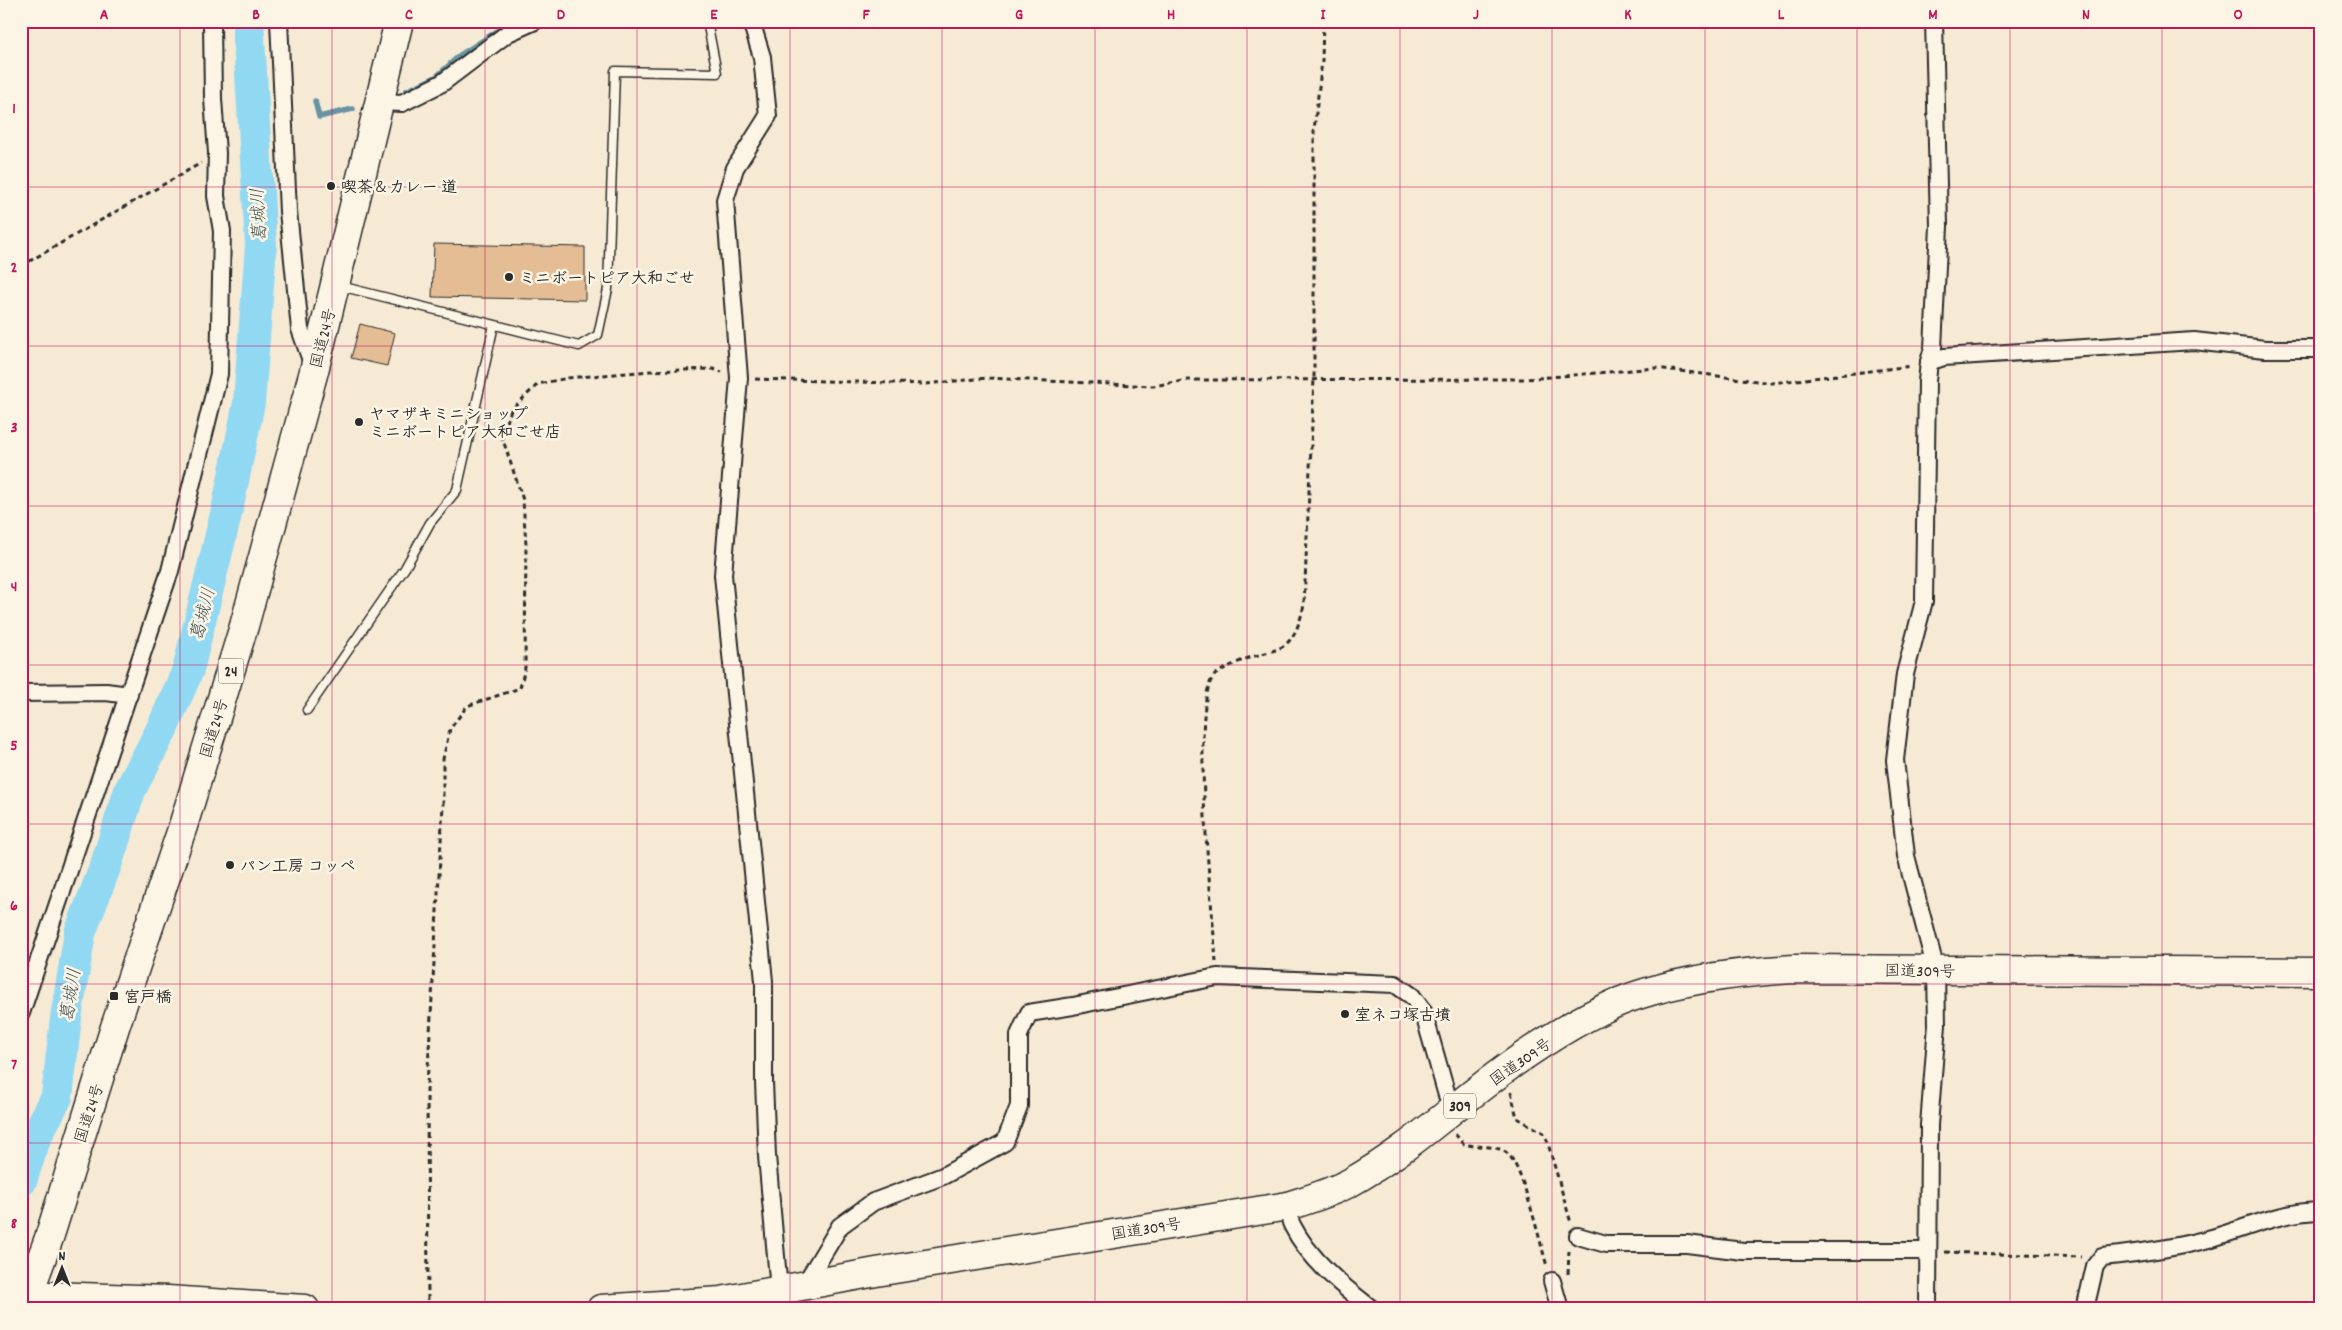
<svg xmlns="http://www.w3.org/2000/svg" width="2342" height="1330" viewBox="0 0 2342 1330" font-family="Dekko,'Klee One',sans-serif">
	<rect width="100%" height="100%" fill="#f7ead5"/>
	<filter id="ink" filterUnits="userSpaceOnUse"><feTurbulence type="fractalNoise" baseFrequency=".02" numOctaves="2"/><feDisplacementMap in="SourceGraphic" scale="10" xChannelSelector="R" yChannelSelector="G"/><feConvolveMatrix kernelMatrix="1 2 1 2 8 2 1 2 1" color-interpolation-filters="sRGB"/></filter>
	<g filter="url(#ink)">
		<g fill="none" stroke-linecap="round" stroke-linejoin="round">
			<!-- stream -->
			<g stroke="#6893a2" stroke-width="5.5">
				<polyline points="406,91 436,77 460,55 502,28"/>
				<polyline points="315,101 319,117 353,109"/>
			</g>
			<!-- river -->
			<polyline stroke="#91d8f2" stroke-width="32" points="21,1181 36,1136 57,1097 66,1018 80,933 106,865 130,790 162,729 188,670 227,510 249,403 261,246 248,21"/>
		</g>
		<!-- building -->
		<g fill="#e4bd94" stroke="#2b2b2b">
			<polygon points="434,244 585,247 585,300 432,297"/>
			<polygon points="360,324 395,333 387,366 351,358"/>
		</g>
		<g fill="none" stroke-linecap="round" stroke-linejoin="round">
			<defs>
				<g id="lane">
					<polyline points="340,286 579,346 598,335 608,289 615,71 717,73 707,21"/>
					<polyline points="307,710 405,568 430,523 457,490 494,325"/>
				</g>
				<g id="street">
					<polyline points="279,21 288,211 300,329 313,366"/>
					<polyline points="751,21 762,57 768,116 735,168 725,200 739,378 723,575 764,981 764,1082 767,1156 779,1290"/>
					<polyline points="381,102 402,103 442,83 508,33 535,21"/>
					<polyline points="1929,362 1944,357 2194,341 2265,349 2321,349"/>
					<polyline points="21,693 106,692 129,695"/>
					<polyline points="21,1013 170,571 219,374 222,231 216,196 217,153 213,99 212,21"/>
					<path d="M1288,1206C1289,1212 1289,1219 1292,1225C1309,1259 1342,1286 1372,1309"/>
					<polyline points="1578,1236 1606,1244 1687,1244 1743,1251 1928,1251"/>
					<polyline points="1552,1281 1560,1309"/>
					<polyline points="805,1284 840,1226 873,1202 943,1176 1005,1142 1019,1106 1019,1035 1029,1013 1073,1006 1217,977 1395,984 1412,996 1423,1011 1452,1113"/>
					<polyline points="1928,1309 1929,1125 1937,1025 1936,970 1906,856 1895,760 1905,674 1924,601 1927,381 1929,362 1933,348 1939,226 1934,21"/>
					<path d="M2085,1309L2095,1266L2102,1257C2140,1253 2176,1248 2212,1238C2251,1227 2279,1212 2321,1211"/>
				</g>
				<g id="highway">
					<polyline points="21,1295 168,1300 305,1309"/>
					<polyline points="23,1309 49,1238 115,1027 183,826 244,626 314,371 399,21"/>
					<path d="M601,1309L721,1301L876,1272L1288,1206C1309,1199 1331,1193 1351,1182C1416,1146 1467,1093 1528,1053C1562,1030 1600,1007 1638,995C1689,978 1742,972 1794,969L2321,972"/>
				</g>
			</defs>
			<!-- lane casing -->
			<use href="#lane" stroke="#2b2b2b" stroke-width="11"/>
			<!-- street casing -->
			<use href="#street" stroke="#2b2b2b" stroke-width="20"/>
			<!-- highway casing -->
			<use href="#highway" stroke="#2b2b2b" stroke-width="31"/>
			<!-- path -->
			<g stroke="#2b2b2b" stroke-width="3" stroke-dasharray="5 4" stroke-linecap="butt">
				<polyline points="21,266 201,163"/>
				<polyline points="755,379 926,384 986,378 1153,386 1188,380 1526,379 1656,368 1772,383 1912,366"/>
				<path d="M1216,962C1213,913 1190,709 1213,677C1217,672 1226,668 1232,665C1274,644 1291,662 1304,605L1314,378V130L1322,61L1323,21"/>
				<polyline points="1511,1092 1517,1118 1544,1133 1547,1140 1571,1223"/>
				<path d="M1455,1134L1464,1144C1477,1148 1498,1144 1508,1154C1523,1168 1540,1243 1547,1266"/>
				<polyline points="1945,1252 2081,1257"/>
				<polyline points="1568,1274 1569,1250"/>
				<polyline points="428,1309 427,1085 443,806 443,759 450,729 467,706 520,688 525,668 526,545 523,500 502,437 511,410 538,384 568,378 650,371 713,369 722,372"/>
			</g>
			<!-- lane -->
			<use href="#lane" stroke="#fcf5e5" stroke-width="8"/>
			<!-- street -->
			<use href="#street" stroke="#fcf5e5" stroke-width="16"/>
			<!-- highway -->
			<use href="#highway" stroke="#fcf5e5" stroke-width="28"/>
		</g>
	</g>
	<!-- grid -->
	<path fill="none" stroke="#c2185b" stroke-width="1" stroke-opacity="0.55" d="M180,21V1309M332,21V1309M485,21V1309M637,21V1309M790,21V1309M942,21V1309M1095,21V1309M1247,21V1309M1400,21V1309M1552,21V1309M1705,21V1309M1857,21V1309M2010,21V1309M2162,21V1309M21,187H2321M21,346H2321M21,506H2321M21,665H2321M21,824H2321M21,984H2321M21,1143H2321"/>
	<!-- markers -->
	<g fill="#2b2b2b" stroke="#fcf5e5" stroke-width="2">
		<circle cx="331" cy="186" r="5"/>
		<circle cx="509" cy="277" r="5"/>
		<circle cx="359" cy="422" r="5"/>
		<circle cx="230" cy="865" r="5"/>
		<rect x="109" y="991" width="10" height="10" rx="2.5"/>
		<circle cx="1345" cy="1014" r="5"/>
	</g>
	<g text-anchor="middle" stroke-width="5" stroke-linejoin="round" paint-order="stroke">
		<!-- shield labels -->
		<g fill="#fcf5e5" stroke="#6a6863" stroke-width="1">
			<rect x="218.5" y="658.5" width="25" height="25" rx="4"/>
			<rect x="1444" y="1093.5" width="32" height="25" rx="4"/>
		</g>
		<g font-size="15" font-weight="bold" fill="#2b2b2b">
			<text x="231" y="676">24</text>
			<text x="1460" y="1111">309</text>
		</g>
		<!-- poi labels -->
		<g font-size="16" font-weight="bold" fill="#2b2b2b" stroke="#fcf5e5" text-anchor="start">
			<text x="341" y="192">喫茶＆カレー 道</text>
			<text x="519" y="283">ミニボートピア大和ごせ</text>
			<text x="369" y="419">ヤマザキミニショップ<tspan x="369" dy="18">ミニボートピア大和ごせ店</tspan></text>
			<text x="240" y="871">パン工房 コッペ</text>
			<text x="124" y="1002">宮戸橋</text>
			<text x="1355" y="1020">室ネコ塚古墳</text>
		</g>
		<!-- street labels -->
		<g font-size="16" fill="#2b2b2b" stroke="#fcf5e5">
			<text transform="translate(322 338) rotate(-76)" y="6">国道24号</text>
			<text transform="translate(213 728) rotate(-73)" y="6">国道24号</text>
			<text transform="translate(1920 970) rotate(1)" y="6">国道309号</text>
			<text transform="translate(1520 1061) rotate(-35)" y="6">国道309号</text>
			<text transform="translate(88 1113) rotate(-72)" y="6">国道24号</text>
			<text transform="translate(1146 1228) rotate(-9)" y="6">国道309号</text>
		</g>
		<!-- water labels -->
		<g font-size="18" font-style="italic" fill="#44565d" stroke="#fcf5e5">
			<text transform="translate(258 215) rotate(-93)" y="6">葛城川</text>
			<text transform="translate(202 614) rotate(-76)" y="6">葛城川</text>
			<text transform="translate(70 995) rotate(-81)" y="6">葛城川</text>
		</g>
	</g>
	<!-- margin -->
	<rect width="2342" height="1330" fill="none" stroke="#fcf5e5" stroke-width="55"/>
	<!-- north arrow -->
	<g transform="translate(62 1268)" stroke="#fcf5e5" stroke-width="4" paint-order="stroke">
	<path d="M0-4L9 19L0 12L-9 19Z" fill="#2b2b2b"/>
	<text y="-8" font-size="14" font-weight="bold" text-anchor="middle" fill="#2b2b2b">N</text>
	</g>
	<rect x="28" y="28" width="2286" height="1274" fill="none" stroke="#c2185b" stroke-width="2"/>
	<g font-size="16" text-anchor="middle" font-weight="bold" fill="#c2185b">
		<text x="104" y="19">A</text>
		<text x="256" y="19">B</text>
		<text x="409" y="19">C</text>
		<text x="561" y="19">D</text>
		<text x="714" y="19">E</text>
		<text x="866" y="19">F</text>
		<text x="1019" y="19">G</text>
		<text x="1171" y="19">H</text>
		<text x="1323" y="19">I</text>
		<text x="1476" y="19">J</text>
		<text x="1628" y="19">K</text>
		<text x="1781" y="19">L</text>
		<text x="1933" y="19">M</text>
		<text x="2086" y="19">N</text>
		<text x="2238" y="19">O</text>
		<text x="14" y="113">1</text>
		<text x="14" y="272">2</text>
		<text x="14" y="432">3</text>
		<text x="14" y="591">4</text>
		<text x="14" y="750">5</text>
		<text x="14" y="910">6</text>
		<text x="14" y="1069">7</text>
		<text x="14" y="1228">8</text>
	</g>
</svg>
